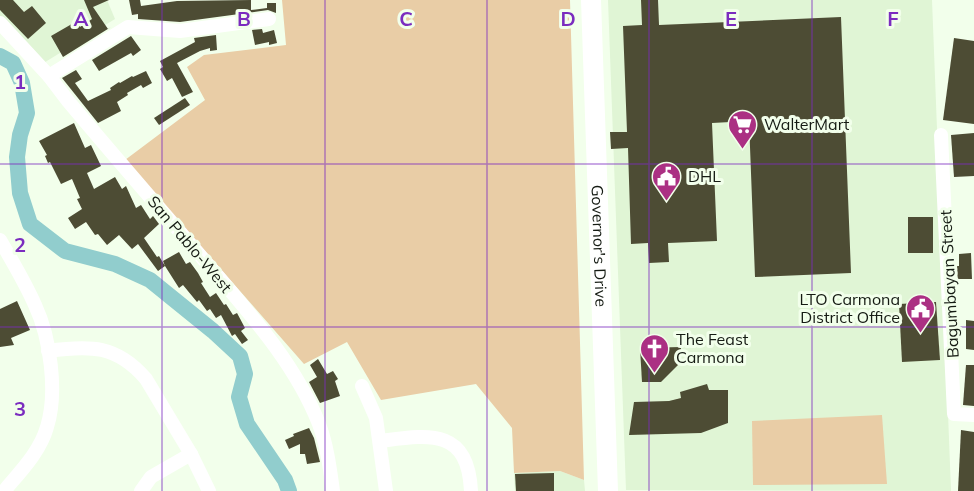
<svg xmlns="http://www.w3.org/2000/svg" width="974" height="491" viewBox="0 0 974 491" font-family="Mulish,sans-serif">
	<rect width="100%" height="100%" fill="#f2ffeb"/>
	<!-- built -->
	<g fill="#e0f5d5">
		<polygon points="0,0 107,0 115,19 42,64 0,19"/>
		<polygon points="608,0 932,0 951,491 626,490"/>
		<polygon points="560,471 584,480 585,491 515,491 514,473"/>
	</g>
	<!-- green -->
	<g fill="#e9cda6">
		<polygon points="282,0 570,0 584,480 560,471 514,473 512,428 476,384 381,400 347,342 304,364 125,160 205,100 187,67 204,55 286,45"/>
		<polygon points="882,415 887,484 753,485 752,421"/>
	</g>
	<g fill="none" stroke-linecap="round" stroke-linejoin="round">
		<!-- river -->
		<polyline stroke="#91cdcd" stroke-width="16" points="0,56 13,63 22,83 27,113 20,135 17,157 20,193 30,224 65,251 115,264 150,280 213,331 240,356 245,374 239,397 247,424 285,480 289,491"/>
	</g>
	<!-- building -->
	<g fill="#4d4c34">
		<polygon points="0,0 13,0 24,12 32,6 46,23 28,39 0,10"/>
		<polygon points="84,0 109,0 93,7 108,29 111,27 63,57 51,36 77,21 80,27 92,19"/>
		<polygon points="129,0 140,0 141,6 177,1 251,0 251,10 267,8 267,3 276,3 276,13 268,10 180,22 138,19 138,14 132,15"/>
		<polygon points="641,0 658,0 659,25 841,17 851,273 755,277 749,121 712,123 717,241 668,243 669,262 649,263 648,243 631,244 628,148 611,149 610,132 627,132 623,26 642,25"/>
		<polygon points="262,29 263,33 274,30 277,43 269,45 269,42 255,45 252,30"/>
		<polygon points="216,35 217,50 210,51 210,48 200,51 177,63 193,92 182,97 172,78 167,81 160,69 163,67 160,61 195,42 194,38"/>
		<polygon points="131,36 141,50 133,56 131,53 99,71 92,60"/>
		<polygon points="954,38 974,41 974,124 943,120"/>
		<polygon points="76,70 82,79 75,83 88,101 111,90 110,88 119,82 120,83 132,76 133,77 146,71 152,83 143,88 141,85 127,93 128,95 117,102 121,111 98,123 62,78"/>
		<polygon points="185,98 190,105 159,125 154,118"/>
		<polygon points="74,123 85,148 91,145 101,166 87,173 94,189 115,177 122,189 126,186 136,208 141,205 150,219 153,216 159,224 144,238 157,257 159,256 165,266 163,261 179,252 186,264 190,262 198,273 203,282 201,283 210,297 216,293 224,305 226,304 233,315 237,313 245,328 241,331 248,340 242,344 235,334 232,336 221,315 216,318 210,309 207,311 199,300 197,302 183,285 179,288 165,266 158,271 138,244 132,249 119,235 107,245 98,234 95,235 86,222 75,229 68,218 82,209 77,199 80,198 72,179 61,184 50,162 48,163 45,156 47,155 39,141"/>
		<polygon points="974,133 974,176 954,177 951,135"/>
		<rect x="908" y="217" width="25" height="36"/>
		<polygon points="971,253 972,279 958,279 956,266 959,266 959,254"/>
		<polygon points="17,301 30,330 11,338 14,345 0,347 0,309"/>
		<polygon points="936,302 940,360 902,362 899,304"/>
		<polygon points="966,320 974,321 974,350 966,349"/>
		<polygon points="681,347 681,362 661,382 642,382 640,348"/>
		<polygon points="318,359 327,374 333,371 338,379 335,381 340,396 320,403 309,382 317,377 310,365"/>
		<polygon points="966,365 974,365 974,406 963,405"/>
		<polygon points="707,384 709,390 728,390 728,423 701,433 629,435 634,402 669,401 681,398 680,392"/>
		<polygon points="309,428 314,438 320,462 307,464 305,454 300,454 300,444 289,449 285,440 294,436 293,434"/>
		<polygon points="961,430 974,432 974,491 958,491"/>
		<polygon points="554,473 554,491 516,491 515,474"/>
	</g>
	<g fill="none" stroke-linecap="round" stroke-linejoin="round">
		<!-- minor -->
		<g stroke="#fff" stroke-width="14">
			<path d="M0,23L49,76L68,101C115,157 163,212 210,267C251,315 296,365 319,424C327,445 330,469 333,491"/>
			<polyline points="49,76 128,27 180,31 269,19"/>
			<polyline points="941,135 954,414 974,415"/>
			<path d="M0,240C12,261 25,282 35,305C50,337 58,392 47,427C40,452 20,472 4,491"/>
			<path d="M48,351C90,345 117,345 146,379L191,454L209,491"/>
			<polyline points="362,386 376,418 386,491"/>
			<path d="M380,441C428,435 468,427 471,491"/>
			<polyline points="141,491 151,477 191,454"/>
		</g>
		<!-- highway -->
		<path stroke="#fff" stroke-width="20" id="s1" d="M591,0L608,491"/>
	</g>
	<!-- grid -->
	<path fill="none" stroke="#7b2cbf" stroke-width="1.5" stroke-opacity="0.55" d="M162,0V491M325,0V491M487,0V491M649,0V491M812,0V491M0,164H974M0,327H974"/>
	<!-- icons -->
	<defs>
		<symbol id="supermarket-pin" viewBox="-11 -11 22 30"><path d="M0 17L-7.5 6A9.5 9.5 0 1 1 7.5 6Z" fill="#ab3083" stroke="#f2ffeb"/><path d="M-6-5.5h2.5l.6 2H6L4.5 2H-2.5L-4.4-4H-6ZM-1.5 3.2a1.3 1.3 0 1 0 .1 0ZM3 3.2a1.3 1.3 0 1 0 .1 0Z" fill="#fff"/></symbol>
		<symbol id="civic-pin" viewBox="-11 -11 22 30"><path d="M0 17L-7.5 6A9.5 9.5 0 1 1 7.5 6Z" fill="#ab3083" stroke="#f2ffeb"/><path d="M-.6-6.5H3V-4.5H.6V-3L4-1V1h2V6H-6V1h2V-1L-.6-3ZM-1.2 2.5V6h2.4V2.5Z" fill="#fff"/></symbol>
		<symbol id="church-pin" viewBox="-11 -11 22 30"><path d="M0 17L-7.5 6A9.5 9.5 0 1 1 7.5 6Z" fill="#ab3083" stroke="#f2ffeb"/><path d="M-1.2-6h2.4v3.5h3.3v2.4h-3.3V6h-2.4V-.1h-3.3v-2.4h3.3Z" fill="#fff"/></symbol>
	</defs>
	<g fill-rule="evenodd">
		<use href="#supermarket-pin" x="726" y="108" width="33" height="45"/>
		<use href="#civic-pin" x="650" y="160" width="33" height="45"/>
		<use href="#civic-pin" x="904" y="292" width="33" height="45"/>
		<use href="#church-pin" x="638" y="332" width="33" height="45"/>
	</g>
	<g text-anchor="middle" stroke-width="6" stroke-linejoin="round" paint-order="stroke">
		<!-- poi labels -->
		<g font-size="16" fill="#151b13" stroke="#f2ffeb" text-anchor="start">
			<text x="764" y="130">WalterMart</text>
			<text x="688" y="182">DHL</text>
			<text x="900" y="305" text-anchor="end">LTO Carmona<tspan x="900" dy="18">District Office</tspan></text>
			<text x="676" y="345">The Feast<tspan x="676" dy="18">Carmona</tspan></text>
		</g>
		<!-- street labels -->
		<g font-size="16" fill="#151b13" stroke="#f2ffeb">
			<text transform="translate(190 244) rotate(50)" y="6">San Pablo-West</text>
			<text dy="6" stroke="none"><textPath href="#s1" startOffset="246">Governor's Drive</textPath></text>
			<text transform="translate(949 284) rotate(-93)" y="6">Bagumbayan Street</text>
		</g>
	</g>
	<g font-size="20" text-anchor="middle" font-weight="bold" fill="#7b2cbf" stroke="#f2ffeb" stroke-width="6" stroke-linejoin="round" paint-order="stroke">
		<text x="81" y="26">A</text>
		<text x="244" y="26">B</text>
		<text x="406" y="26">C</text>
		<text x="568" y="26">D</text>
		<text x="731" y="26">E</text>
		<text x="893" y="26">F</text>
		<text x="20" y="89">1</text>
		<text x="20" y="252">2</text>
		<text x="20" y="416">3</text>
	</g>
</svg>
